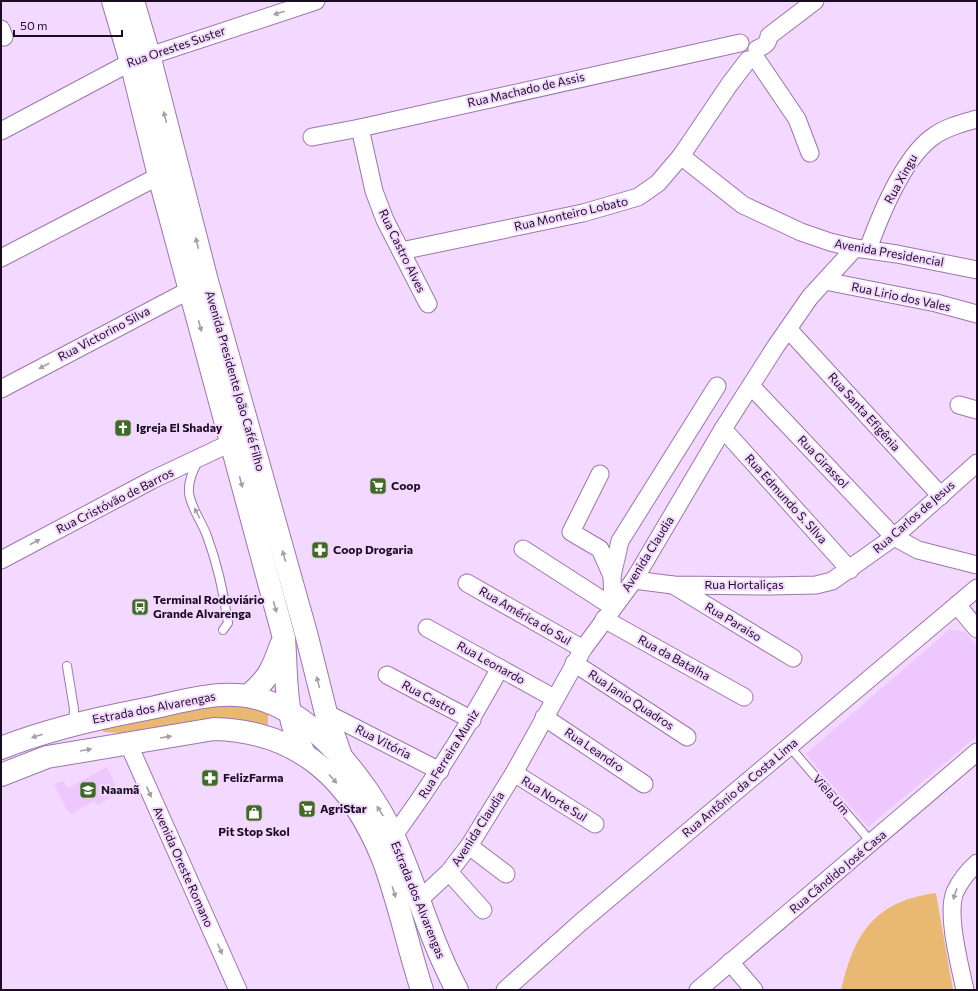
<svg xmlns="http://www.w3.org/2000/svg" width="978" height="991" viewBox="0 0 978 991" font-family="Commissioner,sans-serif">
	<rect width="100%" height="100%" fill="#f3d9ff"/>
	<!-- built -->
	<g fill="#eec7ff">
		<polygon points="950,629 965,632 977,647 977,736 868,827 806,754"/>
		<polygon points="107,767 119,792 98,805 94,801 71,814 67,810 54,784 63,781 68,788"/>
	</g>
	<!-- green -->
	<g fill="#e9b973">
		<polygon points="230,700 268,708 268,727 188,724 120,733 103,732 103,727"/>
		<path d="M936,893L953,990H841C854,933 875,901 936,893Z"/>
	</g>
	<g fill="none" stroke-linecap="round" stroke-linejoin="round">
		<defs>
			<g id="lane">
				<path d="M198,461C193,471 188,481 189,493C191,508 202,522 207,536C217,563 224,594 228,623L223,630"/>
				<polyline points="67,666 74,709 73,724"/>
				<polyline points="789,746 872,843"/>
			</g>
			<g id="street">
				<polyline points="1,29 4,37"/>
				<path d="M757,49C764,46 768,44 769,36L815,1"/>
				<polyline points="755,57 797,119 810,153"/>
				<polyline points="360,128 374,191 385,220 428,304"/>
				<polyline points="1,131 131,62 316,1"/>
				<polyline points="312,137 360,128 740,43"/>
				<polyline points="681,156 743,205 801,232 830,242 855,248 897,254 977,270"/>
				<path d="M868,249C880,216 904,156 934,136C946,127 963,123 977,119"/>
				<polyline points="401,251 583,213 638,197 658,183 681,156 729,85 748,60"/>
				<polyline points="1,258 159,176"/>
				<polyline points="825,281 936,303 977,314"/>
				<polyline points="788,329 941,496"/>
				<polyline points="751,386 894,537 918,550 977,565"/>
				<polyline points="1,389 201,284"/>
				<polyline points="959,405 977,410"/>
				<polyline points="723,429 850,570"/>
				<polyline points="600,474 571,532 600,549 612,576"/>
				<polyline points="523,549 613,607 612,576 620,541 717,386"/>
				<polyline points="1,560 152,480 241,438"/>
				<polyline points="634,580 673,585 770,586 816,585 832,581 894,537 977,463"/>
				<polyline points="467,583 583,649"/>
				<polyline points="673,585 793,658"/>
				<polyline points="957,605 977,629"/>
				<polyline points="604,619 744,697"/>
				<polyline points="427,628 554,698"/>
				<polyline points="574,663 687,737"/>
				<polyline points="387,675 472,720"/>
				<polyline points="326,713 440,771"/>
				<polyline points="544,717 644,784"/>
				<polyline points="128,743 238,990"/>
				<polyline points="514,773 595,824"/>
				<path d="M393,837C433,782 468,727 500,668"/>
				<polyline points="469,846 506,874"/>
				<polyline points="449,872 483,910"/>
				<polyline points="418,901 449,872 469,846 514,773 583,649 634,580 723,429 776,346 810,297 855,248"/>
				<polyline points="730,962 754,990"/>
				<polyline points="505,990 581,922 977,588"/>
				<polyline points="698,990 977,752"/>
				<path d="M965,990C960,966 946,914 955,892C960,881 968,871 977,863"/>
			</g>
			<g id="primary">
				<path d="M113,1L131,62L159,176L284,638C287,678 284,717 304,753"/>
				<polyline points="133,1 149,55 207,281 306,633 326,713 342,759"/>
				<path d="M248,696C269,678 272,670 281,645"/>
				<path d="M1,748C46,730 94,719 141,710C173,704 205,693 237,695C304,698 367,780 393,835C416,885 430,940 457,990"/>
				<path d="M1,775L47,757L214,729C301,731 352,782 383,859C399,902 408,947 422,990"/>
			</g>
		</defs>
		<!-- lane casing -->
		<use href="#lane" stroke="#9d75ae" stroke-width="10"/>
		<!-- street casing -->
		<use href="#street" stroke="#9d75ae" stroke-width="19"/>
		<!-- primary casing -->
		<use href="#primary" stroke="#9d75ae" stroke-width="24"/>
		<!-- lane -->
		<use href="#lane" stroke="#fff" stroke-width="8"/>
		<!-- street -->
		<use href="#street" stroke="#fff" stroke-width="17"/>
		<!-- primary -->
		<use href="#primary" stroke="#fff" stroke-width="22"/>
	</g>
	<!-- one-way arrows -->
	<defs><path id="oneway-solid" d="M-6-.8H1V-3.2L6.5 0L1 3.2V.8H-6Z"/></defs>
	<g fill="#a49ea7">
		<use href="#oneway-solid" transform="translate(279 13) rotate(162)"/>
		<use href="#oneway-solid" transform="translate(165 117) rotate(-104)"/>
		<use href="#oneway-solid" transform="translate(197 243) rotate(-104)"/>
		<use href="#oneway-solid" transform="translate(200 326) rotate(75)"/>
		<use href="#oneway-solid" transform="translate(44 366) rotate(152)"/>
		<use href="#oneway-solid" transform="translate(241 482) rotate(75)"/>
		<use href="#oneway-solid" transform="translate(197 513) rotate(-118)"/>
		<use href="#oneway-solid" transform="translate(35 542) rotate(-28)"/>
		<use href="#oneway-solid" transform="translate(284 556) rotate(-106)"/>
		<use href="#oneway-solid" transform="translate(275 607) rotate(75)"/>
		<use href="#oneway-solid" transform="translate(318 682) rotate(-104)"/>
		<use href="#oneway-solid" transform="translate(37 736) rotate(162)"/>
		<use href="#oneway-solid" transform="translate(166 737) rotate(-9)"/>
		<use href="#oneway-solid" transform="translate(86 750) rotate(-10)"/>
		<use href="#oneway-solid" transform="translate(333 779) rotate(48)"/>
		<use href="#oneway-solid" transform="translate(149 792) rotate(66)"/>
		<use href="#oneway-solid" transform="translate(380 811) rotate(-123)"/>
		<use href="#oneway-solid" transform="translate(394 892) rotate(73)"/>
		<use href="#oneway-solid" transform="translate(955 894) rotate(108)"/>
		<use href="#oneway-solid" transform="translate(220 949) rotate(66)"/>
	</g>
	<!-- icons -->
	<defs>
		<symbol id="church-square" viewBox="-11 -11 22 22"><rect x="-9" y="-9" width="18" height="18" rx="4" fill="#406a26" stroke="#f3d9ff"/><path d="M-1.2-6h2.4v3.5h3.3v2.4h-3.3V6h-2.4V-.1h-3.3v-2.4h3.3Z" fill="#fff"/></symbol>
		<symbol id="supermarket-square" viewBox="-11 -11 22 22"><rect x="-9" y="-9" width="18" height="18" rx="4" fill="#406a26" stroke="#f3d9ff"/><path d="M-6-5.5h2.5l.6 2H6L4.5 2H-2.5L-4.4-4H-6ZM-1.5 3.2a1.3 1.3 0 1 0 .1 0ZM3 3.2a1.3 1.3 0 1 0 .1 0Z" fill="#fff"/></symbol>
		<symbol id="pharmacy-square" viewBox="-11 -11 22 22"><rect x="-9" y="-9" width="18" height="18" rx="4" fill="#406a26" stroke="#f3d9ff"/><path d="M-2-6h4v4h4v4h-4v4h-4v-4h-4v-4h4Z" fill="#fff"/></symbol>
		<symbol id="bus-square" viewBox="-11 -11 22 22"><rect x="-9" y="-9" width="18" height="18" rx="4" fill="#406a26" stroke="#f3d9ff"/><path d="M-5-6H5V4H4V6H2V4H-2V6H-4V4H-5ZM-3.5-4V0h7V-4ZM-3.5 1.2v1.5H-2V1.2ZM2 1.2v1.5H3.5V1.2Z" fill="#fff"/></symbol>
		<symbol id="school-square" viewBox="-11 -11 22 22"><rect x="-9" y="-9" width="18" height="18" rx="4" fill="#406a26" stroke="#f3d9ff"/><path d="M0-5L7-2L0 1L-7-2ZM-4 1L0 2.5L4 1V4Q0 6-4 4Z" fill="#fff"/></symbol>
		<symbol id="shop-square" viewBox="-11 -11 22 22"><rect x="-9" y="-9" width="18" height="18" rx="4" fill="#406a26" stroke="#f3d9ff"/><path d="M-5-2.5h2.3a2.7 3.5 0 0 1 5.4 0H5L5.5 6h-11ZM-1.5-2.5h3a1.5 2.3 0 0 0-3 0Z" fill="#fff"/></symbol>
	</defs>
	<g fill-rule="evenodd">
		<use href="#church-square" x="113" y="418" width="20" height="20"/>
		<use href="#supermarket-square" x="368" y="476" width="20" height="20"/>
		<use href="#pharmacy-square" x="310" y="540" width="20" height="20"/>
		<use href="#bus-square" x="130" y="597" width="20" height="20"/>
		<use href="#pharmacy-square" x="200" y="768" width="20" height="20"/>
		<use href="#school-square" x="78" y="780" width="20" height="20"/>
		<use href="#supermarket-square" x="297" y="799" width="20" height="20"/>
		<use href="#shop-square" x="244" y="803" width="20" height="20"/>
	</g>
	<g text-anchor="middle" stroke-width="4" stroke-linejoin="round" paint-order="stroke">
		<!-- street labels -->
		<g font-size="12" fill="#1c0c23" stroke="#f3d9ff">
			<text transform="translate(176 47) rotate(-19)" y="4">Rua Orestes Suster</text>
			<text transform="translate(526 90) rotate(-13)" y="4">Rua Machado de Assis</text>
			<text transform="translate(901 179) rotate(-61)" y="4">Rua Xingu</text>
			<text transform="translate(571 214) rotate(-13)" y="4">Rua Monteiro Lobato</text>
			<text transform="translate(402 251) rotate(64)" y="4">Rua Castro Alves</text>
			<text transform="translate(889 253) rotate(10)" y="4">Avenida Presidencial</text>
			<text transform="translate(901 297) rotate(12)" y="4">Rua Lirio dos Vales</text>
			<text transform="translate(104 334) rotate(-28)" y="4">Rua Victorino Silva</text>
			<text transform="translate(235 381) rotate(74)" y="4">Avenida Presidente João Café Filho</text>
			<text transform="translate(864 412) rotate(48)" y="4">Rua Santa Efigênia</text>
			<text transform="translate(823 462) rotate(46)" y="4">Rua Girassol</text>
			<text transform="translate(786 499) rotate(48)" y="4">Rua Edmundo S. SIlva</text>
			<text transform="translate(115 501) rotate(-27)" y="4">Rua Cristóvão de Barros</text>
			<text transform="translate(914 517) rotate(-41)" y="4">Rua Carlos de Jesus</text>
			<text transform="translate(648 554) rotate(-58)" y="4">Avenida Claudia</text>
			<text x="744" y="589">Rua Hortaliças</text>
			<text transform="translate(525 616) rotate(30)" y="4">Rua América do Sul</text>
			<text transform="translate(733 622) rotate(31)" y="4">Rua Paraiso</text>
			<text transform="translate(674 658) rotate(29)" y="4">Rua da Batalha</text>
			<text transform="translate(491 663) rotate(29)" y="4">Rua Leonardo</text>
			<text transform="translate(429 698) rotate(28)" y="4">Rua Castro</text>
			<text transform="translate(631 700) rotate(33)" y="4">Rua Janio Quadros</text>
			<text transform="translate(154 708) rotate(-11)" y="4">Estrada dos Alvarengas</text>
			<text transform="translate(383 742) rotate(27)" y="4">Rua Vitória</text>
			<text transform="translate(594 750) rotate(34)" y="4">Rua Leandro</text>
			<text transform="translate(449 754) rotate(-58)" y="4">Rua Ferreira Muniz</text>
			<text transform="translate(740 788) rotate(-40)" y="4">Rua Antônio da Costa Lima</text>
			<text transform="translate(831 795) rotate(49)" y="4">Viela Um</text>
			<text transform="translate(554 799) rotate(32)" y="4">Rua Norte Sul</text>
			<text transform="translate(478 829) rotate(-57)" y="4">Avenida Claudia</text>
			<text transform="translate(183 867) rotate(66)" y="4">Avenida Oreste Romano</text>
			<text transform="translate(838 872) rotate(-40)" y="4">Rua Cândido José Casa</text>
			<text transform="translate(418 900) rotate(68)" y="4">Estrada dos Alvarengas</text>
		</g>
		<!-- poi labels -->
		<g font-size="12" font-weight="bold" fill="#1c0c23" stroke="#f3d9ff" text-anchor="start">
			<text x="136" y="432">Igreja El Shaday</text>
			<text x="391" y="490">Coop</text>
			<text x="333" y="554">Coop Drogaria</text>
			<text x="153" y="604">Terminal Rodoviário<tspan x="153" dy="14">Grande Alvarenga</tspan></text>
			<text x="223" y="782">FelizFarma</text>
			<text x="101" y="794">Naamã</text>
			<text x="320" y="813">AgriStar</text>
			<text x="254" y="836" text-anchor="middle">Pit Stop Skol</text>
		</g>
	</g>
	<!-- border -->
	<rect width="978" height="991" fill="none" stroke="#1c0c23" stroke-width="4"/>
	<!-- scale -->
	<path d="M14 30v6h108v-6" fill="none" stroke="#1c0c23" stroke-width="2"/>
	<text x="20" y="30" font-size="12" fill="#1c0c23" stroke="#f3d9ff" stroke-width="3" paint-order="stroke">50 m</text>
</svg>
